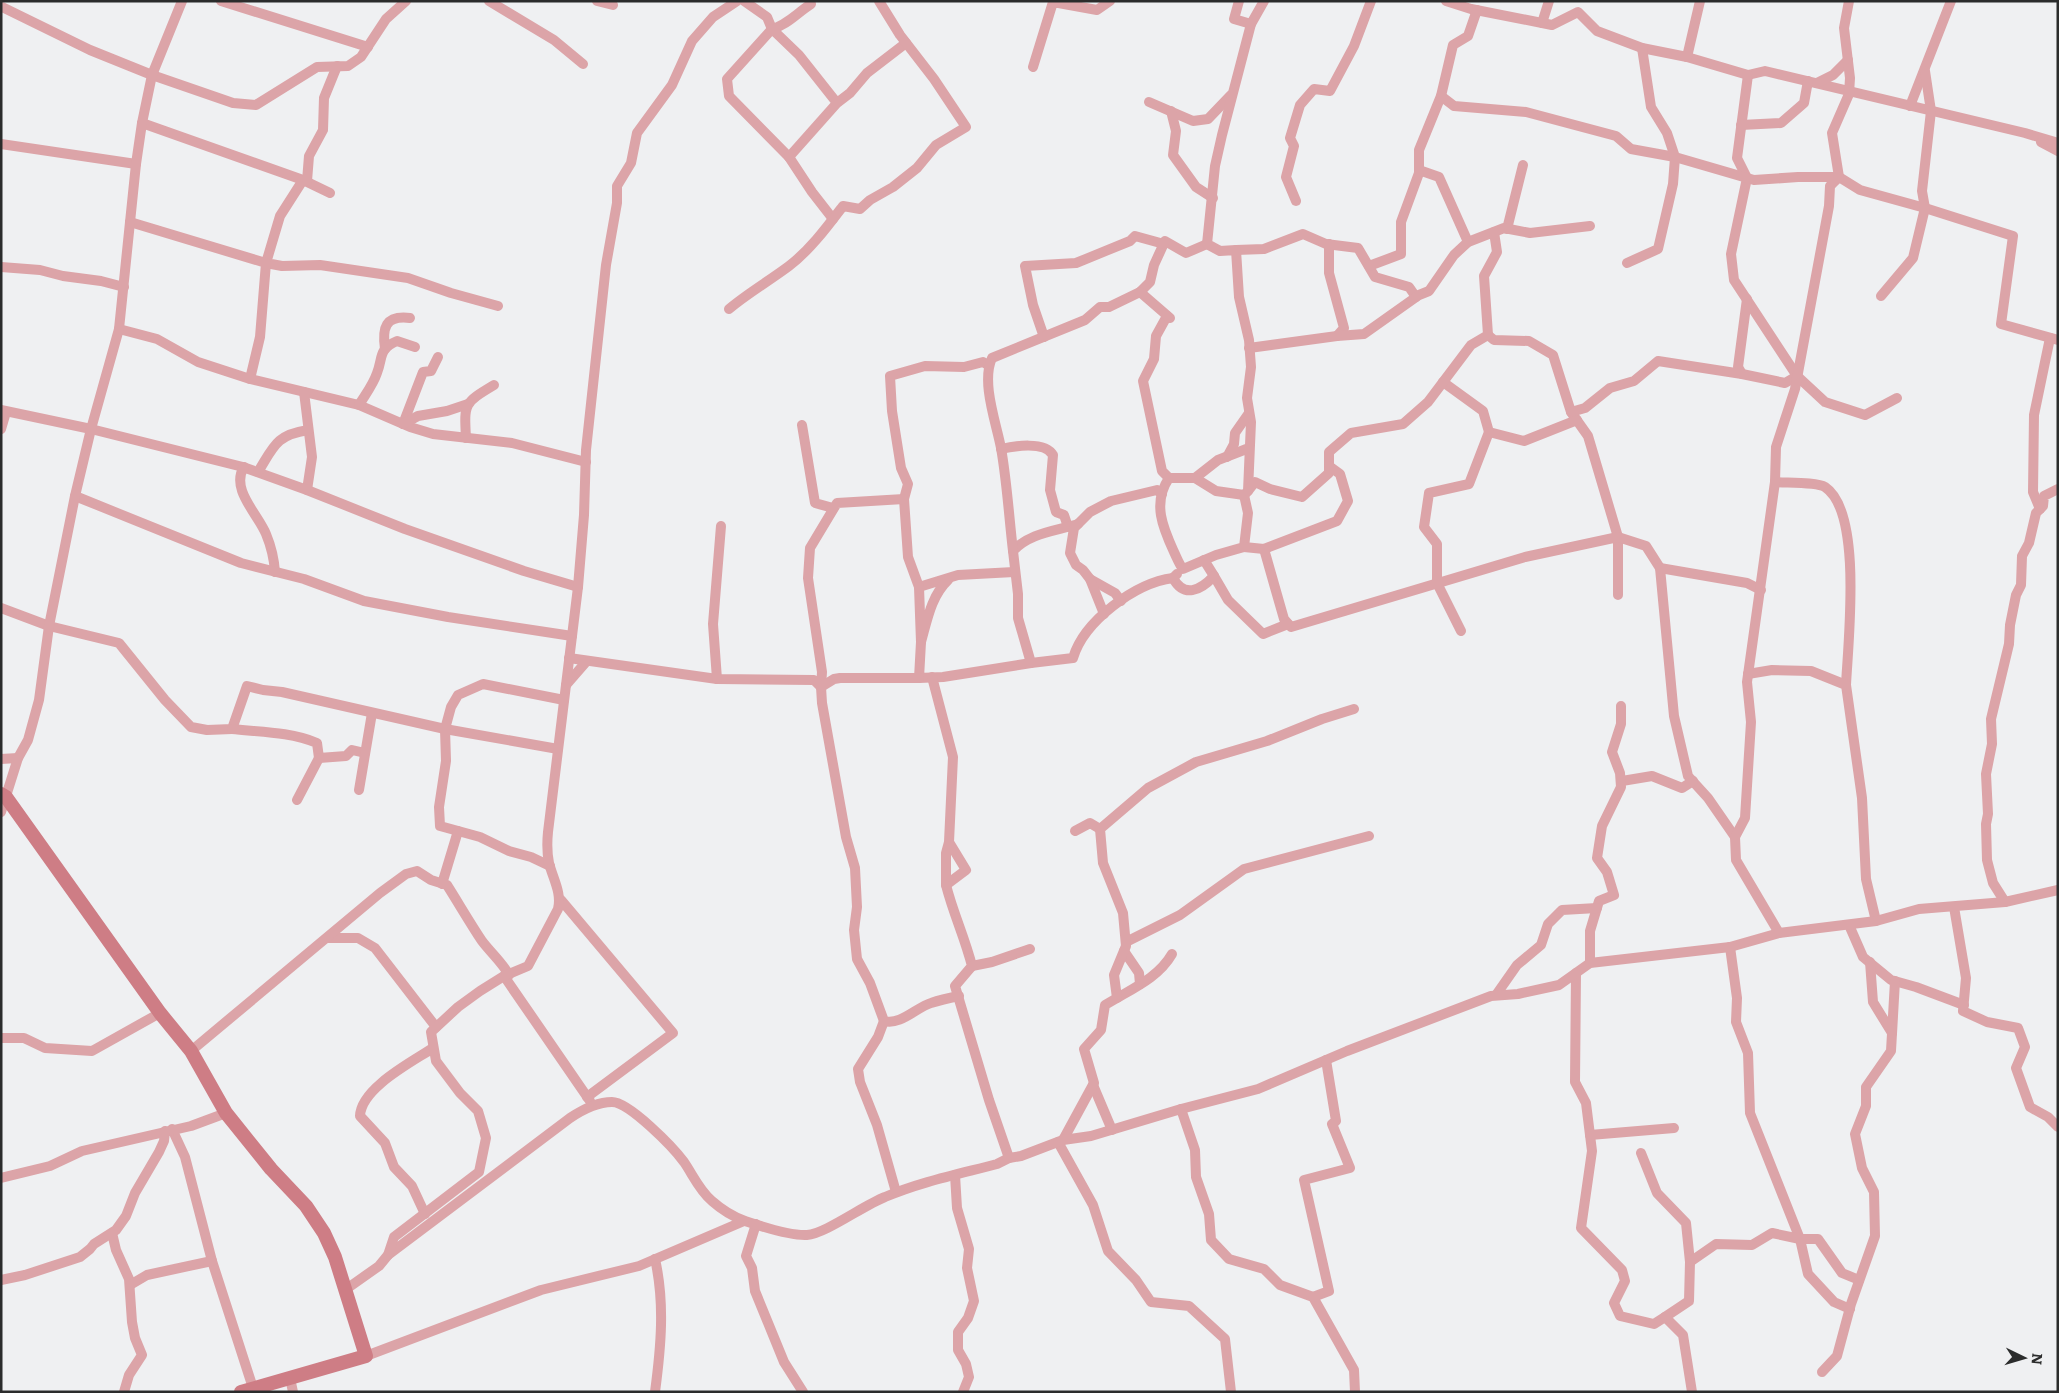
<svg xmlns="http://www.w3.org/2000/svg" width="2059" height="1393" viewBox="0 0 2059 1393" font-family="Literata,serif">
	<rect width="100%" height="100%" fill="#eff0f2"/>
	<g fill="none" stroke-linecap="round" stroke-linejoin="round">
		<!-- street -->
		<g stroke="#dca4a8" stroke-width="10">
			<polyline points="221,1 368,47"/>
			<polyline points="489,1 554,40 583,64"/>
			<polyline points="597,1 613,5"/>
			<path d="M744,1L767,17L772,29C787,25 797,13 811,4"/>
			<polyline points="1239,1 1234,19 1251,24"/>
			<polyline points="1446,1 1471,9 1552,25 1578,12 1597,31 1642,48 1687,57 1748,75 1765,71 2025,133 2058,143"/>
			<polyline points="2,7 90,50 152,75 233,103 256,105 317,67 348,66 361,57 386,19 406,1"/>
			<polyline points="1542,23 1549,1"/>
			<polyline points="1687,57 1700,1"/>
			<polyline points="1033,67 1053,2 1097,10 1110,1"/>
			<polyline points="1748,75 1737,158 1747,178 1731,254 1734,280 1797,376 1825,402 1865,415 1897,398"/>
			<polyline points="1817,83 1833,75 1848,60"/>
			<polyline points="1441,96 1454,106 1526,112 1616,136 1631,149 1675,157 1754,180 1798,177 1839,177 1860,190 1925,208 2013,236 2001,324 2058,340"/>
			<polyline points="1149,102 1193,121 1208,119 1231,95"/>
			<polyline points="837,103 789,157 729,96 727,79 772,29 799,55 837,103 850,93 867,73 906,43"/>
			<polyline points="1910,106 1951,1"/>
			<polyline points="1171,111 1176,131 1173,155 1196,187 1213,198"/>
			<polyline points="142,123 303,180 330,193"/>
			<polyline points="1741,125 1781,123 1804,103 1808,81"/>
			<polyline points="2041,142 2058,151"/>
			<polyline points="1,144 136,164"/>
			<polyline points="789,157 812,192 833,219"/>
			<polyline points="1419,170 1439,177 1468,242"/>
			<polyline points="303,180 280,216 266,263 282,266 320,265 408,278 451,293 498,306"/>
			<polyline points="307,181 309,156 323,130 324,98 337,66"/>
			<polyline points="1296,201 1286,177 1294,146 1290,138 1300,105 1314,89 1330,91 1354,46 1371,1"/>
			<polyline points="130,222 266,263 260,337 250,379"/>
			<polyline points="1507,229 1523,165"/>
			<polyline points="1329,244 1329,273 1344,328 1337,336"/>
			<polyline points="1236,250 1264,249 1303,234 1326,244 1358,248 1375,277 1409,287 1416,297"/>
			<polyline points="1627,263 1658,249 1673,184 1675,157 1667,133 1651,107 1642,48"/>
			<polyline points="1369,266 1401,254 1401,222 1419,173 1419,150 1441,96 1453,45 1468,36 1477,10"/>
			<polyline points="1,267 40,270 63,276 101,281 124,287"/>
			<polyline points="1140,292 1150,282 1154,265 1165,241 1186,253 1207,244"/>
			<polyline points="1881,296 1913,258 1925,208 1922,191 1931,111 1925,71"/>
			<path d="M729,309C748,293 769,281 789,266C810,250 827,227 843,206L860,209L870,200L893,187L917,168L936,145L966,127L934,79L900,35L879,1"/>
			<polyline points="1167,316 1156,336 1154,359 1143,381 1162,471 1169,478"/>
			<polyline points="119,329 157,339 198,362 250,379 359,405 410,427 433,434 512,443 586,462"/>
			<polyline points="1488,335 1494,340 1529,341 1553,355 1571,412 1588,436 1618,537 1618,595"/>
			<polyline points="1044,337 1033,305 1025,266 1076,263 1130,241 1135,236 1164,244"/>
			<polyline points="1249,348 1337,336 1364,334 1419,295 1429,291 1454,255 1468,242 1504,228 1530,233 1590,226"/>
			<path d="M385,349C382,328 385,315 410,318"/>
			<polyline points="988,365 983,362 964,367 925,366 890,376 892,411 901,468 908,484 904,499 908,557 919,587 958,575 1014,572"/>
			<polyline points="1742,374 1738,367 1747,299"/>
			<polyline points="1443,382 1483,411 1489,432 1524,441 1577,420"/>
			<polyline points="304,392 312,457 307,490"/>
			<path d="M359,405C365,395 373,385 377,373C383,358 378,349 397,341L415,347"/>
			<polyline points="1,410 91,429 243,467 307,490 405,529 524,571 578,587"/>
			<polyline points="1571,412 1585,408 1610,388 1634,381 1658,361 1742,374 1785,383 1797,376"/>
			<polyline points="403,424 423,372 431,371 438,357"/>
			<polyline points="403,424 418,416 447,411 468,404"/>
			<polyline points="802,425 815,503 833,508"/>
			<polyline points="1,429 6,412"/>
			<path d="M466,438C464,403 464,403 494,385"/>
			<polyline points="1249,448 1218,460 1195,478 1216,491 1244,495 1248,491 1251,422 1247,398 1251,367 1249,340 1239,297 1236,250 1220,251 1207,244 1215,166 1222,135 1251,24 1264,1"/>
			<path d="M1001,449C1014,446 1045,441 1053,455L1050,490L1056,512L1064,515L1068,527"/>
			<polyline points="1227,457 1234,444 1235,433 1249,413"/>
			<path d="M244,467C230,489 258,514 266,534C271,546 274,558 275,572"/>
			<path d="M258,472C274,446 276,435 308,430"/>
			<path d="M1195,478H1169C1152,503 1163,528 1174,552C1177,558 1179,564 1183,569L1216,555L1244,547L1248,513L1244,495"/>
			<path d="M1775,482C1786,483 1817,482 1825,487C1863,512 1848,642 1846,685"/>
			<polyline points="1248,491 1255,482 1270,489 1302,497 1329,473 1329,452 1351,433 1403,424 1428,402 1471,345 1488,335 1484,276 1497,252 1494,232"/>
			<polyline points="75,496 241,563 304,579 364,601 448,617 572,636"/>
			<path d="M904,499L837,503L810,548L808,578L822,672L821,687L822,703L846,837L855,868L857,907L854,930L857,959L870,983L884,1021C900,1026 917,1007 931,1003C940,1000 949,998 959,996"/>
			<polyline points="2040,509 2033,492 2034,415 2050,338"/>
			<path d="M1078,524C1056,531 1029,533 1013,551L1018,594V618L1031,663L1073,658C1084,621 1135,583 1173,578"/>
			<polyline points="1244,547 1264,549 1337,521 1348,501 1340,474 1329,466"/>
			<polyline points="1264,549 1284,619 1291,627 1525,557 1618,537 1646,546 1660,568 1674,716 1688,776 1708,798 1735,837"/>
			<path d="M1013,551C1009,517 1007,482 1001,448C996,422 981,382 992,358L1085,320L1100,307H1109L1140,292L1170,318"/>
			<polyline points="1660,568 1747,583 1761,590"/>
			<path d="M1177,574L1173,578C1184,598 1200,591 1214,576L1204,560"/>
			<polyline points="1214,576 1228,600 1263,634 1288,624"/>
			<polyline points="1090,579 1115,593 1121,601"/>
			<path d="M919,587L921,642C927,621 931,596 948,580"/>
			<polyline points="1,608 49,626 119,643 165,700 191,727 207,730 232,729 247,686 263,690 282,692 445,729 558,749"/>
			<polyline points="1104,614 1090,579 1083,570 1076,565 1070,553 1074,528 1090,512 1111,501 1157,490 1162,494"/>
			<polyline points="1461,631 1437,583 1437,544 1424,527 1429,493 1469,484 1489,432"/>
			<polyline points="921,642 919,678 943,677 1031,663"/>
			<polyline points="569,658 717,679 814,680 821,687 834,679 840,678 919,678"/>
			<polyline points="1748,674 1772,670 1811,671 1846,685 1862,798 1866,879 1876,921"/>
			<polyline points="932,677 953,757 949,842 966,870 946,885 946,853 949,842"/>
			<polyline points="717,679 713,624 721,526"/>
			<polyline points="566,685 586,662"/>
			<path d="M232,729C261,732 291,732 317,743L319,758L346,756L352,750L365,753"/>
			<polyline points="1,759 18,758"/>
			<polyline points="1622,781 1652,776 1682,788 1693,781"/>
			<polyline points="359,790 372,713"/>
			<polyline points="297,800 319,758"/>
			<polyline points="1,812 18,758 28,740 39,700 49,626 75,496 91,429 119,329 136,164 142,123 152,75 182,1"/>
			<polyline points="1075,831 1090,823 1100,829"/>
			<polyline points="550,866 531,857 509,851 480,837 440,826 439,807 446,761 445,729 451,707 458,695 483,684 564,700"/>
			<polyline points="442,884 458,831"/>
			<path d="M946,885C953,913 965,938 972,966L955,986L989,1100L1009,1158"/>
			<polyline points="561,900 673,1033 587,1097"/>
			<polyline points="2005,902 1993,883 1987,860 1986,824 1988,814 1986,774 1992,744 1991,719 2009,644 2010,625 2016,595 2021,585 2022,556 2029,543 2036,513 2043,506 2044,496 2058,489"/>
			<polyline points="1954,907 1966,978 1963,1011 1987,1022 2018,1028 2025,1047 2016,1068 2030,1107 2048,1117 2058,1127"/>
			<polyline points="1849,925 1863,957 1891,980 1916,987 1964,1005"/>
			<polyline points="1779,933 1736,860 1735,837 1745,818 1751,722 1747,682 1775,482 1776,447 1795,389 1829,206 1830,186 1839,177 1832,133 1849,94 1850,78 1844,28 1849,1"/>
			<polyline points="328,938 358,938 375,948 436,1027"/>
			<polyline points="1126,942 1180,915 1244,869 1369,836"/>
			<polyline points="1730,947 1737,998 1736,1022 1748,1053 1750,1113 1800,1239 1808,1274 1834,1302 1850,1309"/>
			<polyline points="1124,951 1139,973 1140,984"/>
			<polyline points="1870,962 1873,1002 1892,1033"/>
			<polyline points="1590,963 1590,931 1599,901 1614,895 1607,872 1597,858 1602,826 1621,787 1620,773 1612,752 1621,724 1621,706"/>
			<polyline points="972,966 992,962 1030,949"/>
			<polyline points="1576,973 1575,1082 1586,1103 1592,1151 1581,1228 1622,1270 1625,1281 1614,1303 1620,1316 1654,1324 1665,1317"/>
			<polyline points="504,976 590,1101"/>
			<polyline points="1496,995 1517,965 1541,945 1548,924 1562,910 1597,908"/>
			<path d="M1117,998C1138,986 1160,975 1172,954"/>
			<polyline points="884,1021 878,1037 858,1069 860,1082 877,1125 896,1192"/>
			<polyline points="1,1038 24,1038 45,1048 92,1051 160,1013"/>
			<path d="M191,1051L380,893L406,874L417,871L431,880L447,885C459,904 470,923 482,941C491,953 502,962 509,975"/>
			<polyline points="1093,1085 1112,1130"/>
			<polyline points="1181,1109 1195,1150 1196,1177 1209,1214 1211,1240 1229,1259 1264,1269 1280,1285 1313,1297 1354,1370 1355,1392"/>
			<polyline points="172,1129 185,1157 212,1261 253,1388"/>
			<polyline points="1590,1135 1674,1128"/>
			<polyline points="1063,1140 1094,1083 1084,1049 1101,1030 1105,1005 1117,998 1114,975 1126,946 1123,913 1103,863 1100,829 1148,788 1196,762 1267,741 1322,719 1354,709"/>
			<polyline points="1058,1142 1093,1205 1108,1251 1136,1280 1151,1302 1189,1306 1225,1339 1231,1392"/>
			<polyline points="1641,1153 1657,1193 1686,1223 1690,1262 1689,1301 1665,1317 1683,1335 1692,1392"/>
			<polyline points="955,1175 957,1208 969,1249 967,1268 974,1301 968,1318 958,1332 958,1350 966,1364 969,1377 963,1392"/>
			<polyline points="1,1178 50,1166 82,1151 191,1126 226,1113"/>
			<path d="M425,1214L412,1186L394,1167L385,1143L360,1116C361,1088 412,1062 433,1048"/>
			<polyline points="756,1224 746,1256 752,1268 755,1291 784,1362 803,1392"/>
			<polyline points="112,1233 116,1250 129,1279 132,1322 135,1338 142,1355 129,1375 124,1392"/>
			<path d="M388,1255L570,1118C582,1110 597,1102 612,1102C629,1102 673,1147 684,1162C693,1175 699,1190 712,1201C721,1209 734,1217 745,1221C760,1226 791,1236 807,1235C825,1234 864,1205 885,1197C920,1182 959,1174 997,1164L1009,1158L1021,1156L1063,1140L1091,1136L1181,1109L1258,1089L1347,1051L1491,996L1518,994L1559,985L1590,963L1730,947L1779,933L1876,921L1919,909L2005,902L2058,890"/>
			<path d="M655,1259C665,1303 661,1347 655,1392"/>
			<polyline points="1690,1262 1716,1244 1752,1245 1772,1233 1800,1239 1818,1239 1842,1273 1859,1280"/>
			<polyline points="1,1280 25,1275 80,1257 90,1249 94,1244 116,1230 126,1216 135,1193 159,1152 164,1141 165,1131"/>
			<polyline points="130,1285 147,1275 212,1261"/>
			<path d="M345,1290L379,1266L388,1255L394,1237L479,1172L486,1138L478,1111L460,1093L436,1061L431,1032L458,1007L480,991L504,976L528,966L558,909C562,893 553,879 549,863C547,853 547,842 548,832L578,587L584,515L586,450L606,265L617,203V186L631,163L637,133L672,85L692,41L713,17L737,1"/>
			<polyline points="1313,1297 1329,1291 1304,1180 1350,1168 1332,1124 1336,1121 1326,1060"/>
			<polyline points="366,1356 541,1290 639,1266 744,1221"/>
			<polyline points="1822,1372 1837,1356 1851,1304 1875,1236 1874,1192 1862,1168 1855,1134 1866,1106 1866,1087 1891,1051 1895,981"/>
			<polyline points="290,1378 293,1392"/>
		</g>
		<!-- secondary -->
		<polyline stroke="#ce7d85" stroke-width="14" points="1,794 6,797 160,1013 191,1051 226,1113 271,1169 306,1206 324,1233 335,1257 366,1356 241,1392"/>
	</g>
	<!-- border -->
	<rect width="2059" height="1393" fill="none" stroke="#2b2c2c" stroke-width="5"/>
	<!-- north arrow -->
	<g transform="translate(2024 1358) rotate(95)" stroke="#eff0f2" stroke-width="4" paint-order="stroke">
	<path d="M0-4L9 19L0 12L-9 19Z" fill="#2b2c2c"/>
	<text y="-8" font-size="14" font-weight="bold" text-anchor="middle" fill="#2b2c2c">N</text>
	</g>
</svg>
